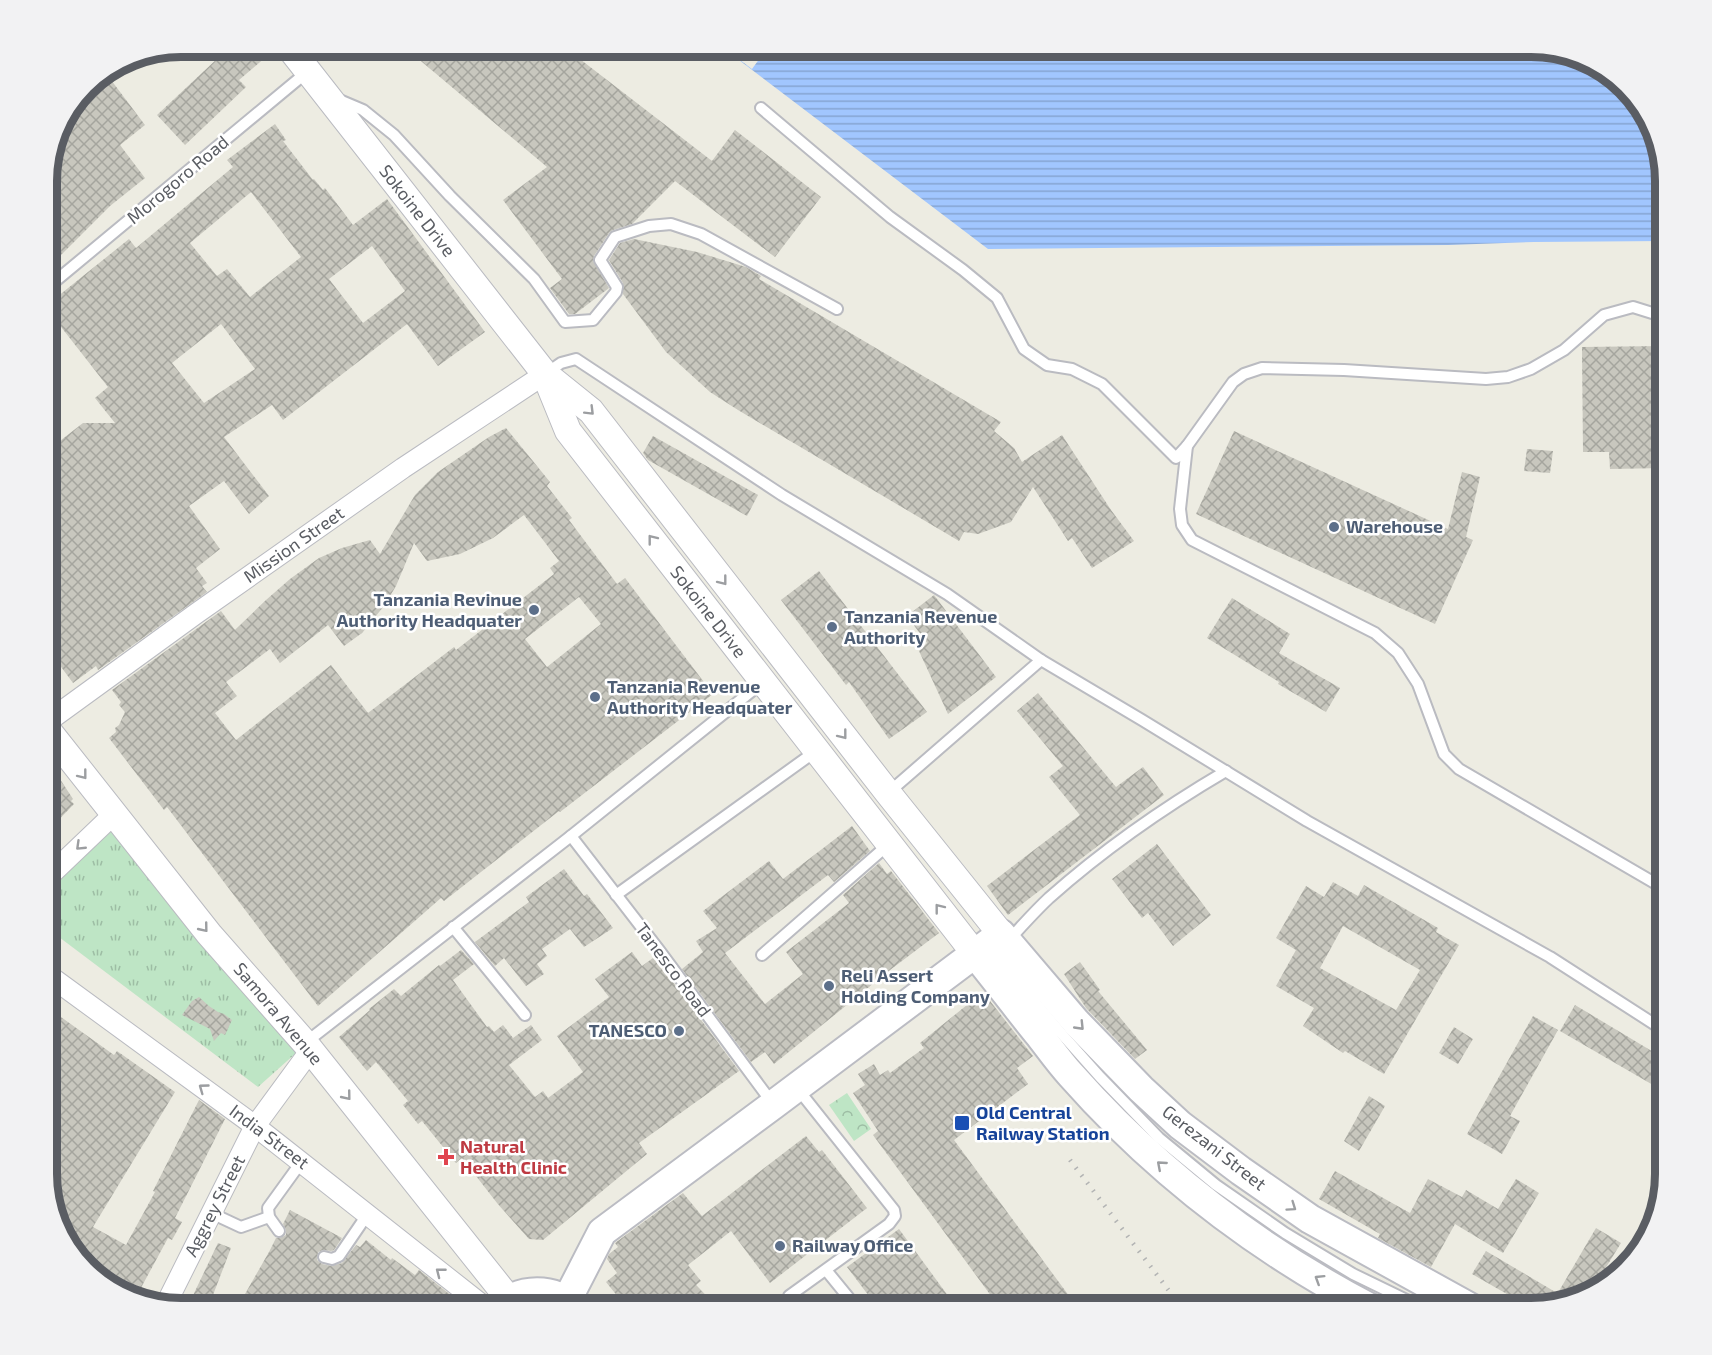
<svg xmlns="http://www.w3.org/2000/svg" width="1712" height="1355" viewBox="0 0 1712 1355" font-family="'Exo 2',sans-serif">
	<defs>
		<pattern id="forest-crowns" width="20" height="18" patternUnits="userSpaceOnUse" patternTransform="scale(1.5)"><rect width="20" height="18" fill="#bee5c5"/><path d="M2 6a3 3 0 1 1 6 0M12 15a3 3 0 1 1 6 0" fill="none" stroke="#9dbda4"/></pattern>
		<pattern id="park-tufts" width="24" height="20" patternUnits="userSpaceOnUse" patternTransform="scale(1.5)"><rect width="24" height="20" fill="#bee5c5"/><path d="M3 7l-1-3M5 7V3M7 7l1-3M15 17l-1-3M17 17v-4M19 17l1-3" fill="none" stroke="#9dbda4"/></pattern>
		<pattern id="water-rules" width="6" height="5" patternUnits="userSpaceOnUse" patternTransform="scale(1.5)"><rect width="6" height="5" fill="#a1c6fe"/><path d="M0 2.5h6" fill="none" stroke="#86a4d1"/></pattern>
		<pattern id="building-cross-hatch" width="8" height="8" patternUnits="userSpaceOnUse" patternTransform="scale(1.5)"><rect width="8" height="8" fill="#c8c7be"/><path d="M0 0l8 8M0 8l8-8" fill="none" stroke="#a5a59e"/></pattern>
	</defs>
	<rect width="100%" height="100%" fill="#edece2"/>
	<!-- forest -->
	<polygon fill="url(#forest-crowns)" points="847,1093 871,1129 854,1141 829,1105"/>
	<!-- park -->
	<polygon fill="url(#park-tufts)" points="109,828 296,1053 258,1087 47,928 47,888"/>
	<!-- water -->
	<polygon fill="url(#water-rules)" points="722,47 1531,47 1574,54 1619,80 1652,122 1665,181 1665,241 1534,242 1448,245 988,249"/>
	<!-- pier -->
	<polygon fill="#edece2" points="731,47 775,47 770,54 765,51 752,69 728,51"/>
	<!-- building -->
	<g fill="url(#building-cross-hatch)" fill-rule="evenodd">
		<polygon points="210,46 274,46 274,50 239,80 246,87 185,145 157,115 219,57"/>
		<polygon points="403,46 563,46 712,161 735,130 821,197 775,257 675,181 632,224 613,230 609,233 594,256 593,261 609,288 575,314 569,314 550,288 562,279 503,200 547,167"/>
		<polygon points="105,72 145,125 120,145 145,178 110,206 47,269 47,172 61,121 92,80"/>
		<path d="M275,124L286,140L283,141L313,180L314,179L323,190L325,188L353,225L387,199L485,332L438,366L407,324L283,420L272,405L224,437L269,496L249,514L224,481L189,506L220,549L196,568L207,583L202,586L207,592L98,670L96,666L73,683L47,648V451L83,423H115L95,398L108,387L47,309V305L129,239L136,248L233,167L227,160ZM251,192L301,257L250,297L227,269L217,276L190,243ZM372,246L405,291L363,323L329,279ZM221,324L255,369L204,403L172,363Z"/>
		<polygon points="634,239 697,252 746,267 761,276 759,279 1001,422 994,431 1014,448 1022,462 1062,435 1111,510 1134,541 1092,568 1072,538 1068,541 1033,487 1011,522 978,534 964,532 959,541 738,410 710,392 666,352 623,294 623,283 609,260 620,243"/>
		<polygon points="1665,346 1665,468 1610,469 1609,452 1583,452 1582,347"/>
		<path d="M506,428L550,482L547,486L572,518L569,520L617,584L625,578L713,694L560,812L559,811L444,901L441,898L318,1006L167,807L164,810L109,738L116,732L115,728L119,725L125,712L119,705L121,702L112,690L221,611L235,630L266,600L290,579L319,558L342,548L370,540L380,554L415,495L438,472L489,437ZM524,515L559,561L550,568L554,574L456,650L454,647L368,713L331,665L236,740L215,713L237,696L226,682L270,649L280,663L328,625L344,646L362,633L384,606L396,586L414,543L427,561L460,554L493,538ZM579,597L601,624L547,667L525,639Z"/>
		<polygon points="1234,431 1448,529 1462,472 1480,477 1466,537 1473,540 1435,624 1196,514"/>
		<polygon points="653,436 758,495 747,516 648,460 643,453"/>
		<polygon points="1527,449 1553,451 1550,473 1524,471"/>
		<polygon points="819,571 927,712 889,739 849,682 846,685 781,600"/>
		<polygon points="934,595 996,677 948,714 919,651 927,643 907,616"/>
		<polygon points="1232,598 1290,634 1279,653 1340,688 1326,712 1278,684 1279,682 1207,638"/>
		<polygon points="1038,693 1116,787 1143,767 1164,795 1008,915 987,886 1080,815 1049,777 1063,766 1017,711"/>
		<polygon points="47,759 73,799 71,801 74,804 47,832"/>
		<polygon points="852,826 870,851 834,882 828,875 725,953 765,1004 803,974 786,952 849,903 843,895 879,863 887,874 891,871 939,933 890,970 774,1064 765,1052 751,1062 682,969 703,952 696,941 717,928 703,911 769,861 783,879"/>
		<polygon points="1157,844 1211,915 1173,946 1148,913 1142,918 1112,879"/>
		<polygon points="564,869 584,896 587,894 613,928 584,947 570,929 542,949 547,956 537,964 544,974 526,986 504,958 495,966 475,942 529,902 526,897"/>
		<path d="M1333,882L1358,896L1364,885L1438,928L1436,932L1459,945L1384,1074L1345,1051L1343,1053L1303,1026L1314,1008L1276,986L1296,950L1276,938L1306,886L1324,897ZM1343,926L1420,970L1396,1010L1320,968Z"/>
		<polygon points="461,950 474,964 453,980 487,1027 489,1026 494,1032 503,1025 513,1038 531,1025 542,1040 509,1065 535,1097 543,1091 548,1098 583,1072 557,1036 609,997 595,979 632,952 642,966 653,958 669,979 670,978 739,1071 639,1143 647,1154 543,1240 529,1239 497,1203 462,1158 456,1163 422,1121 418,1124 403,1105 408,1101 376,1062 367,1071 339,1037 370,1010 369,1009 394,989 401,996 439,965 440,966"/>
		<polygon points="1080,962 1100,990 1098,991 1147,1050 1135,1059 1086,1008 1064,974"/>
		<polygon points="983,992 1033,1056 1017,1068 1028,1084 954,1140 1078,1308 1000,1308 873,1135 878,1131 853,1093 865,1085 858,1074 874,1064 880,1075 888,1070 890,1073 924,1048 920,1043"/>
		<polygon points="199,997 209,1006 218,1012 224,1014 232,1020 225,1035 221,1033 214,1041 210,1029 182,1015 192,1001"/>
		<polygon points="1575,1005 1665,1059 1665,1063 1653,1085 1560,1031"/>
		<polygon points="47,1007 114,1055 117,1051 175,1092 93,1227 126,1245 155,1192 153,1191 199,1100 225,1119 175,1218 182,1222 172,1240 168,1238 136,1297 90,1272 60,1233 47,1182"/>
		<polygon points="1533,1016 1558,1030 1510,1116 1520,1121 1502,1154 1467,1134"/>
		<polygon points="1454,1027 1473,1039 1458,1064 1439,1053"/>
		<polygon points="1369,1096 1385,1106 1359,1151 1344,1141"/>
		<polygon points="806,1136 819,1152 822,1150 867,1208 770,1283 731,1231 688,1265 701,1281 696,1285 718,1308 627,1308 606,1282 617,1273 607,1259 609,1254 618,1247 615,1243 683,1193 702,1216"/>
		<polygon points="1335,1171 1410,1213 1428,1179 1462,1197 1466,1190 1498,1209 1516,1179 1539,1193 1503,1253 1455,1224 1431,1267 1378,1238 1380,1234 1319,1199"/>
		<polygon points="290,1210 342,1238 334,1250 331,1251 323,1250 318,1252 317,1260 322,1264 331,1266 342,1263 356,1245 360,1247 366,1240 391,1260 392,1258 415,1275 419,1270 467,1308 237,1308 269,1252 276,1238 280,1238 286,1235 286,1230 283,1224"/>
		<polygon points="1596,1228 1621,1243 1589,1295 1572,1299 1559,1291"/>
		<polygon points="899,1229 957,1308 878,1308 847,1267"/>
		<polygon points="218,1243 231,1248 208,1308 187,1308"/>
		<polygon points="1486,1251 1569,1300 1531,1308 1472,1274"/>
	</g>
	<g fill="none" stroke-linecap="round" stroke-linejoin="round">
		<defs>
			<g id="service">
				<polyline points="337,99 363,110 394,135 450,196 534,279 565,322 593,320 616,292 617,287 600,260 615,237 649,226 671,224 701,234 837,309"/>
				<polyline points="761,108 890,217 963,270 997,298 1024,349 1047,365 1072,369 1102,384 1176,458 1187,446 1180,509 1182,525 1192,540 1375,633 1398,653 1418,684 1444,754 1459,769 1665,889"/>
				<polyline points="47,288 307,72"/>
				<polyline points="545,374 561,363 576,359 782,495 947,594 1041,660 1142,720 1307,821 1550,957 1665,1031"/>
				<polyline points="1187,446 1233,382 1244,374 1262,368 1344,370 1486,379 1508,377 1531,369 1564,350 1604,315 1633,307 1665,317"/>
				<polyline points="888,793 1041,660"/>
				<polyline points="571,836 659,950 773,1104"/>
				<polyline points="616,895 816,751"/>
				<polyline points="453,927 525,1015"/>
				<path d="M1007,942C1021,927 1034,912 1049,898C1103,850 1163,808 1226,771"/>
				<polyline points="988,946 1060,1032 1100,1077 1159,1138 1216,1185 1285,1233 1353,1274 1423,1308"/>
				<polyline points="762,955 889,844"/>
				<polyline points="305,1043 571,836 763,682"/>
				<polyline points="211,1213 241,1227 269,1217"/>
				<polyline points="279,1231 269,1217 268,1208 302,1161"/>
				<polyline points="324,1257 332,1259 339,1256 367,1215"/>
				<polyline points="826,1270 857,1308"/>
				<polyline points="789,1296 889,1224 895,1216 894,1210 797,1088"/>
			</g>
			<g id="minor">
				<polyline points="47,722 197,613 403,468 545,374"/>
				<polyline points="47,878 114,814"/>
				<polyline points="47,974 255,1126 486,1308"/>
				<polyline points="165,1306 255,1126 310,1051"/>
			</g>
			<g id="tertiary">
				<polyline points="289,47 545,374 591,411 888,793 1001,934"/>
				<polyline points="546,377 568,431 975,954"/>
				<polyline points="47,729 209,934 305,1043 509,1299"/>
			</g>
			<g id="secondary">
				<path d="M975,954C997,981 1018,1009 1040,1036C1050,1049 1060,1063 1071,1075C1155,1170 1258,1249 1370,1308"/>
				<polyline points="567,1300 602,1232 773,1105 1001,934 1076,1022 1141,1089 1180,1125 1241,1171 1310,1219 1471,1308"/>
				<path d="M499,1308C520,1287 554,1287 575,1308"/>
			</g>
		</defs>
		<!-- service casing -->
		<use href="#service" stroke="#babbc1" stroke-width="14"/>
		<!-- minor casing -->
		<use href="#minor" stroke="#babbc1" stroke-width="22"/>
		<!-- tertiary casing -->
		<use href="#tertiary" stroke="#babbc1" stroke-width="28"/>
		<!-- secondary casing -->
		<use href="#secondary" stroke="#bbbcc3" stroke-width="32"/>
		<!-- service -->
		<use href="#service" stroke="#fff" stroke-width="10"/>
		<!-- minor -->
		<use href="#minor" stroke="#fff" stroke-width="20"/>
		<!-- tertiary -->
		<use href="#tertiary" stroke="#fff" stroke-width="26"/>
		<!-- secondary -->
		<use href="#secondary" stroke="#fff" stroke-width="28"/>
		<!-- rail -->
		<polyline stroke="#b3b4b4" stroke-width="4.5" stroke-dasharray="1.5 8" stroke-linecap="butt" points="1070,1160 1182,1308"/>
	</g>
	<!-- one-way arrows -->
	<defs><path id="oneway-chevron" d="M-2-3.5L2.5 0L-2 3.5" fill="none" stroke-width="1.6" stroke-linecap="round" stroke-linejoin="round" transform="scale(1.5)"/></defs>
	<g stroke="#9c9ea1">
		<use href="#oneway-chevron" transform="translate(590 411) rotate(45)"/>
		<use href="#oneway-chevron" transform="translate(652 539) rotate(-128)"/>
		<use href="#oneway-chevron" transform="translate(723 581) rotate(52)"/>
		<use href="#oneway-chevron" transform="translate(843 735) rotate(52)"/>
		<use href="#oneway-chevron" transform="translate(83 775) rotate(52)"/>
		<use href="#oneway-chevron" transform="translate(80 846) rotate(136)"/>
		<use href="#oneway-chevron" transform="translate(939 908) rotate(-128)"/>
		<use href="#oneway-chevron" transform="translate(204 928) rotate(51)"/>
		<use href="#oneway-chevron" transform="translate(1080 1026) rotate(46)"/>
		<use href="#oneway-chevron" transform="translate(203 1088) rotate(-144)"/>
		<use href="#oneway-chevron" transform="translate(347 1096) rotate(51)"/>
		<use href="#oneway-chevron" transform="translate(1161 1165) rotate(-139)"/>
		<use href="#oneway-chevron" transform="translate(1292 1207) rotate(35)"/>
		<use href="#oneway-chevron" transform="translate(440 1272) rotate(-142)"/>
		<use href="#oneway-chevron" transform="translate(1319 1279) rotate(-148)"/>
	</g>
	<!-- markers -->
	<g fill="#5c6f8a" stroke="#fff" stroke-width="2">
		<circle cx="1334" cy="527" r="6"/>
		<circle cx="534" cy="610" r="6"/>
		<circle cx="832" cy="627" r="6"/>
		<circle cx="595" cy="697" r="6"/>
		<circle cx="829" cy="986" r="6"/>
		<circle cx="679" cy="1031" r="6"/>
		<circle cx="780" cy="1246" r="6"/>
	</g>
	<rect fill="#1a4fb4" stroke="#fff" stroke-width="2" x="954" y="1115" width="16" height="16" rx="3"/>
	<path fill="#e0444e" stroke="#fff" stroke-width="2" d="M443 1148h6v6h6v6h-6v6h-6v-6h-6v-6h6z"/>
	<g text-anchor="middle" stroke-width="5" stroke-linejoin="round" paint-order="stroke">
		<!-- street labels -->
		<g font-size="18" fill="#5a5d63" stroke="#fff">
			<text transform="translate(178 180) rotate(-40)" y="6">Morogoro Road</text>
			<text transform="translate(417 211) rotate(52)" y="6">Sokoine Drive</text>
			<text transform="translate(294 545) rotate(-35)" y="6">Mission Street</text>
			<text transform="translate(708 612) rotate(52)" y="6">Sokoine Drive</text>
			<text transform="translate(673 970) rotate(53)" y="6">Tanesco Road</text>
			<text transform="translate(278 1014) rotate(50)" y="6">Samora Avenue</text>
			<text transform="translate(269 1137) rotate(37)" y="6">India Street</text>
			<text transform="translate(1214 1148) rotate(38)" y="6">Gerezani Street</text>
			<text transform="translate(215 1206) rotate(-63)" y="6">Aggrey Street</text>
		</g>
		<!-- service labels -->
		<g font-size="18" font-weight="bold" fill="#4e5e75" stroke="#fff" text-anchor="start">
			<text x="1346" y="533">Warehouse</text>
			<text x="522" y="606" text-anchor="end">Tanzania Revinue<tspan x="522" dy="21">Authority Headquater</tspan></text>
			<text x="844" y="623">Tanzania Revenue<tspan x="844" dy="21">Authority</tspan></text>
			<text x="607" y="693">Tanzania Revenue<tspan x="607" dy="21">Authority Headquater</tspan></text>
			<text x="841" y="982">Reli Assert<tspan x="841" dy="21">Holding Company</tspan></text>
			<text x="667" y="1037" text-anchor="end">TANESCO</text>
			<text x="792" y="1252">Railway Office</text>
		</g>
		<!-- transit labels -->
		<g font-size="18" font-weight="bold" fill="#164399" stroke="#fff" text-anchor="start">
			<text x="976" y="1119">Old Central<tspan x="976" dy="21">Railway Station</tspan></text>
		</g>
		<!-- health labels -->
		<g font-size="18" font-weight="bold" fill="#be3a42" stroke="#fff" text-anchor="start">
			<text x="460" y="1153">Natural<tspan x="460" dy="21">Health Clinic</tspan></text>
		</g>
	</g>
	<!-- crop -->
	<path d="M0 0H1712V1355H0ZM181 57H1531A124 124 0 0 1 1655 181V1174A124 124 0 0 1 1531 1298H181A124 124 0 0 1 57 1174V181A124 124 0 0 1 181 57Z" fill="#f2f2f3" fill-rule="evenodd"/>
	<path fill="none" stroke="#5a5d63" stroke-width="8" d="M181 57H1531A124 124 0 0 1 1655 181V1174A124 124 0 0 1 1531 1298H181A124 124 0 0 1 57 1174V181A124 124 0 0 1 181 57Z"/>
</svg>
